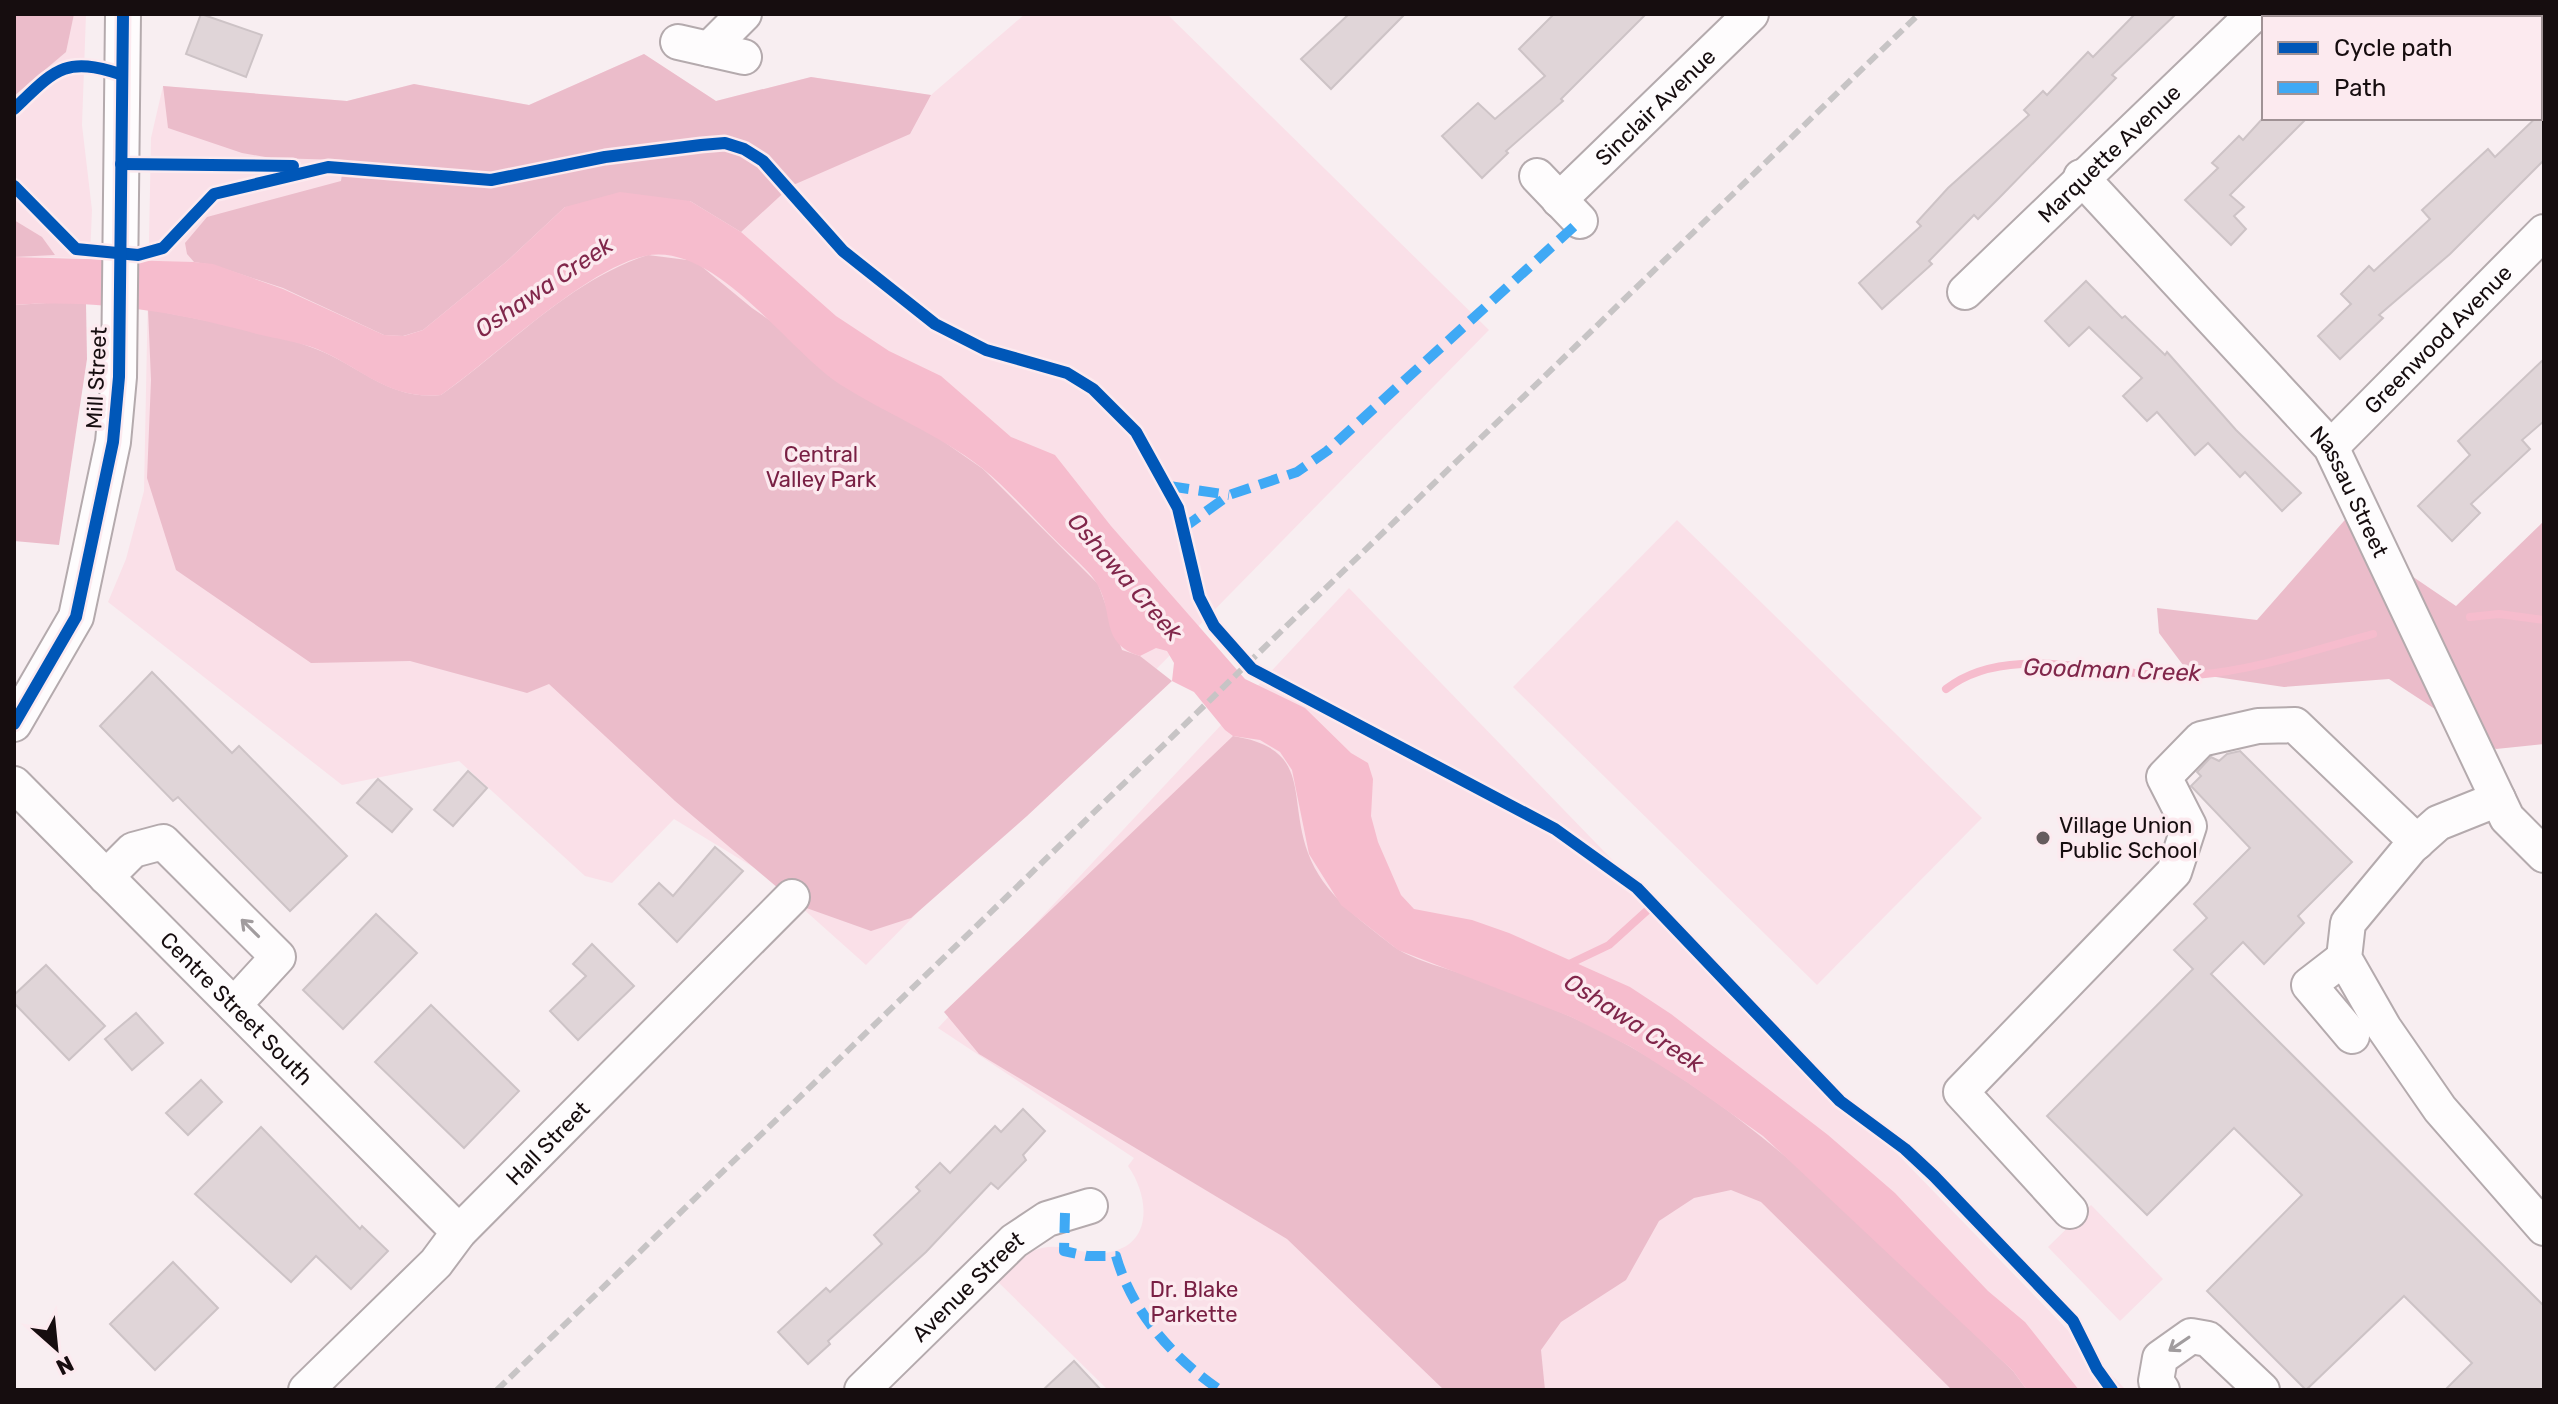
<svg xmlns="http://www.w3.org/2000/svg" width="2558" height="1404" viewBox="0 0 2558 1404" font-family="Rubik,sans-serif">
	<rect width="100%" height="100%" fill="#f8eef1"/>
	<!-- green -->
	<g fill="#fae0e8">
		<polygon points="14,14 86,14 82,125 92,210 90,258 14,257"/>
		<polygon points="1025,14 1167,14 1489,330 866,965 763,873 674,819 612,883 585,876 459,761 342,785 108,602 126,559 144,491 151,138 163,86 347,101 414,84 529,105 644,54 716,101 811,77 931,95"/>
		<polygon points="1677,520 1982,818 1817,985 1513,687"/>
		<path d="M1349,588L2126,1390H1108L995,1279C1010,1265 1022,1253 1042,1248C1063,1243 1083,1255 1104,1253C1154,1248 1150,1197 1128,1166L1134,1158L938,1028Z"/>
		<polygon points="2091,1205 2163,1279 2120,1321 2048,1247"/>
	</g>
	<!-- forest -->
	<g fill="#ebbcca">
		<polygon points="14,14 74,14 66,52 14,96"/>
		<polygon points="644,54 716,101 811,77 931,95 910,134 791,186 741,232 690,201 565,207 506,262 423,330 403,336 384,335 283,288 213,265 194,262 187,254 185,243 207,217 341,181 344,160 271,158 242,153 168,128 163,86 347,101 414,84 529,105"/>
		<polygon points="14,220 42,237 55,255 14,257"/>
		<path d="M648,255L695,261L752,308L983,469L1098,584L1122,650L1140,656L1172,681L1027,816L911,918L871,931L798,905L675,801L549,684L527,693L410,661L311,663L176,570L147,478L151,380L148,309C203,321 264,329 316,349C362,367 388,400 441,395C508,348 569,280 648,255Z"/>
		<polygon points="63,302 86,304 87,359 59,545 14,541 14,305"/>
		<polygon points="2358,505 2372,549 2456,606 2544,521 2544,744 2496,749 2389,679 2284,687 2189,673 2159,633 2157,608 2257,620"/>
		<path d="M1233,736C1313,749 1287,795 1308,853C1323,894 1360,920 1393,946C1412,960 1443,967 1465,975C1522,996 1579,1017 1631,1047C1777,1130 1893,1256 2013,1371L2027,1390H1952L1761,1202L1731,1190L1694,1198L1659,1221L1626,1280L1561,1322L1541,1350L1545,1390H1444L1287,1239L979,1054L944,1012Z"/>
	</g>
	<!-- water -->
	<path fill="#f6bccd" d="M620,192L690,201L741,232L836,316L889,351L941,376L1011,437L1055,455L1111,526L1245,679L1305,708L1351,753L1368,763L1373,779L1371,816L1378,842L1401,895L1414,909L1472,920L1509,933L1630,987L1671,1014L1828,1135L1895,1193L1988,1291L2025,1322L2079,1390H2027L2013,1371L1763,1136L1688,1083L1631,1047L1571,1017L1398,950L1341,905L1309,854L1292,770L1280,752L1260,740L1233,736L1225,730L1194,692L1172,681L1174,663L1167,651L1156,648L1140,656C1099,643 1115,614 1097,584C1091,573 1081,565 1073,557C1042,529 1014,494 982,468C938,434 887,414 841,385C787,350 715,241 645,256C585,269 495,357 441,395C388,400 362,368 317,349C299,342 277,339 257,334C177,312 97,299 14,305V257L194,262L213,264L283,289L384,335L404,336L423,330L506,262L565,207Z"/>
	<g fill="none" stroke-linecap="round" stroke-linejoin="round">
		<!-- stream -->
		<g stroke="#f6bccd" stroke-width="8">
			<polyline points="2470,617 2499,614 2544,620"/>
			<path d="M1946,689C2012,637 2119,682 2196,675C2256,670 2314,650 2373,634"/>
			<polyline points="1567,965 1609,945 1651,907"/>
		</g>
	</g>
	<!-- building -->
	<g fill="#e0d5d8" stroke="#cdc3c6" stroke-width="2">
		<polygon points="201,14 262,35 246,77 186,54"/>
		<polygon points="1349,14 1405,14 1331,89 1301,59"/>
		<polygon points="1554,14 1646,14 1561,99 1563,101 1506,151 1508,153 1482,178 1442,136 1478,103 1495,119 1545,76 1519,49"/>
		<polygon points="2135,14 2176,14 2112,75 2116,78 2002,195 1978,219 1974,215 1929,261 1932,264 1882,309 1859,283 1921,226 1917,222 1948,188 2029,115 2024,110 2043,91 2047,95 2088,52 2093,57"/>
		<polygon points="2544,110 2544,160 2450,254 2379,315 2383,318 2340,359 2318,336 2351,304 2341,294 2369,266 2374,271 2430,219 2422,210 2488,149 2495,157"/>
		<polygon points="2263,118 2307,118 2230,195 2244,207 2234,216 2246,229 2231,245 2185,200 2218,168 2212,163 2239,136 2243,140"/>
		<polygon points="2086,281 2122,318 2125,316 2165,355 2167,352 2236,430 2301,493 2282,511 2245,472 2240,477 2208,443 2195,455 2157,412 2147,421 2123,396 2142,378 2089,327 2069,346 2045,321"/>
		<polygon points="2544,359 2544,421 2522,440 2530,449 2471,504 2480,513 2452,541 2418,506 2470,455 2458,441"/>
		<polygon points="152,672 232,753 239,746 347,856 290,911 178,797 173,801 100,726"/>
		<polygon points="2240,751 2352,862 2298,916 2304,923 2264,964 2243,942 2211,974 2544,1306 2544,1390 2445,1390 2472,1363 2404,1296 2306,1390 2207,1291 2302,1195 2234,1128 2147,1215 2047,1116 2193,969 2174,950 2207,918 2194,904 2250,848 2191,786 2201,776 2197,772 2211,757 2219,761 2227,754"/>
		<polygon points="468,771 487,788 453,826 434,810"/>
		<polygon points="378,779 412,809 392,832 357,803"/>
		<polygon points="715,847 743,871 677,942 639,904 659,883 673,896"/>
		<polygon points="376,914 417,953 343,1029 303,990"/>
		<polygon points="592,944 634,986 578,1040 550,1011 586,976 573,964"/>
		<polygon points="46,965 105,1026 69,1060 14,1003 14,995"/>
		<polygon points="431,1005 519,1091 464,1148 375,1062"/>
		<polygon points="136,1013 163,1043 132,1070 105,1039"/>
		<polygon points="201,1080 222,1102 188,1135 166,1113"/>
		<polygon points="1023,1109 1045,1131 1023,1155 1026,1160 998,1189 991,1183 926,1252 828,1341 830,1344 808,1364 778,1332 826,1288 830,1292 882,1244 874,1235 920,1191 916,1187 940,1163 950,1173 995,1126 1001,1132"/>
		<polygon points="261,1127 360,1229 362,1226 388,1251 351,1289 316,1256 291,1282 195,1194"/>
		<polygon points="173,1262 218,1308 155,1370 110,1324"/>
		<polygon points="1074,1361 1101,1390 1043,1390"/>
	</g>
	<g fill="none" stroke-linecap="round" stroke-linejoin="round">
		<defs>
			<g id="minor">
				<polyline points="678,42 744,57"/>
				<polyline points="709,49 744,14"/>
				<polyline points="1537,176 1580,221"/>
				<path id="s1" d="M2081,177L2331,447L2507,818L2544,855"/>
				<path id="s2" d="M1559,200L1751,14"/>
				<path id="s3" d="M1965,292L2254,14"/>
				<path id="s4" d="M2331,447L2544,232"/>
				<polyline points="14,724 76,617 113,442 119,377 123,14"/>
				<path id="s5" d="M14,784L459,1232"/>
				<polyline points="2498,799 2438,823 2411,847 2348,923 2344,958 2384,1028 2440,1109 2544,1228"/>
				<polyline points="106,877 133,850 163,842 278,957 234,1005"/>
				<polyline points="2344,958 2309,985 2352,1036"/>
				<polyline points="2070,1211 1961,1092 2174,872 2189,826 2164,777 2201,739 2258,726 2295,725 2417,842"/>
				<path id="s6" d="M306,1390L436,1263L459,1232L792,897"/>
				<path id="s7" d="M862,1390L1014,1241L1047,1219L1090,1206"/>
				<polyline points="2162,1390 2156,1381 2160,1358 2191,1336 2208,1339 2262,1390"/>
			</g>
		</defs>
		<!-- minor casing -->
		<use href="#minor" stroke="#b4aaad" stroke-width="38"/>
		<!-- minor -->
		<use href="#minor" stroke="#fefcfd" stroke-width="34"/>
		<!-- rail -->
		<polyline stroke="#c7c4c5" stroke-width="6" stroke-dasharray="12 6" stroke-linecap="butt" points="497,1390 1919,14"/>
		<!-- quiet -->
		<g stroke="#3fa9f5" stroke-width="10" stroke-dasharray="20 10" stroke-linecap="butt">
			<polyline points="1169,486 1229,495"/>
			<polyline points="1182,529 1229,495 1297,472 1327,451 1580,221"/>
			<path d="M1065,1213L1064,1251L1087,1256H1116C1132,1312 1173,1358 1220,1390"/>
		</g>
		<defs>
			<g id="cycleway">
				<path d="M14,109C55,70 64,56 120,74"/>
				<polyline points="121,164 293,166"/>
				<polyline points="14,186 76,249 138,255 163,248 214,194 328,167 491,180 605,157 701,145 725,143 744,149 763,161 843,251 935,324 986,350 1067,373 1093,389 1136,432 1178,508 1199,597 1214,626 1252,669 1555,829 1637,888 1840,1101 1905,1149 1934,1176 2073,1321 2097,1369 2112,1390"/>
				<polyline points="14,724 76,617 113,442 119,377 123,14"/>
			</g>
		</defs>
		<!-- cycleway casing -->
		<use href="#cycleway" stroke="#fceaef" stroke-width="17"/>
		<!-- cycleway -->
		<use href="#cycleway" stroke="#0057b8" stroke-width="12"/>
	</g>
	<!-- one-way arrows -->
	<defs><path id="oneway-shaft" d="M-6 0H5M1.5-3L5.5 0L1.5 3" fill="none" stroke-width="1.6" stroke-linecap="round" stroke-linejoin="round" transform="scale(2)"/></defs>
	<g stroke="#a19c9e">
		<use href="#oneway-shaft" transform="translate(250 928) rotate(-135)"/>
		<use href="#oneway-shaft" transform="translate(2179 1344) rotate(146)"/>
	</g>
	<!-- markers -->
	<circle fill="#655c5e" stroke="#fceaef" stroke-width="3" cx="2043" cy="838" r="8"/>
	<g text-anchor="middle" stroke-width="7" stroke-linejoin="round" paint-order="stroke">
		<!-- street labels -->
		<g font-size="22" fill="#160d0f" stroke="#fceaef">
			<text dy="8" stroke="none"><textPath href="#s2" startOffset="134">Sinclair Avenue</textPath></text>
			<text dy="8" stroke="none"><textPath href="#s3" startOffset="200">Marquette Avenue</textPath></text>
			<text dy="8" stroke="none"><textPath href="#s4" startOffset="152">Greenwood Avenue</textPath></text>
			<text transform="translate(96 378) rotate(-87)" y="8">Mill Street</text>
			<text dy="8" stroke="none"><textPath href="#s1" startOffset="416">Nassau Street</textPath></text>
			<text dy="8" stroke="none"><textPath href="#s5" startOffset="316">Centre Street South</textPath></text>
			<text dy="8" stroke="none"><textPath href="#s6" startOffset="346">Hall Street</textPath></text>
			<text dy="8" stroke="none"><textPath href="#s7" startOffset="148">Avenue Street</textPath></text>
		</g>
		<!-- park labels -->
		<g font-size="22" fill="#792044" stroke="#fceaef">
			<text x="821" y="462">Central<tspan x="821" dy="25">Valley Park</tspan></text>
			<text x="1194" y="1297">Dr. Blake<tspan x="1194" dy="25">Parkette</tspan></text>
		</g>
		<!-- poi labels -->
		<g font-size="22" fill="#160d0f" stroke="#fceaef" text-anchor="start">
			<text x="2059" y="833">Village Union<tspan x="2059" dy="25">Public School</tspan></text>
		</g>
		<!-- water labels -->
		<g font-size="24" font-style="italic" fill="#81274b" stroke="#fceaef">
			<text transform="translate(544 287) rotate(-34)" y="8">Oshawa Creek</text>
			<text transform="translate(1125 577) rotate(49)" y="8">Oshawa Creek</text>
			<text transform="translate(2112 670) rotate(2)" y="8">Goodman Creek</text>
			<text transform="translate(1634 1023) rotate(33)" y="8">Oshawa Creek</text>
		</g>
	</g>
	<!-- border -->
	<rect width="2558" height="1404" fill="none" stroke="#160d0f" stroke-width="32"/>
	<!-- legend -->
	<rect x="2262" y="16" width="280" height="104" fill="#fceaef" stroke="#a09295" stroke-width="2"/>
	<rect x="2278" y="42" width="40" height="12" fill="#0057b8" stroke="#a09295" stroke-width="2"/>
	<text x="2334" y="56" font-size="24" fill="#160d0f">Cycle path</text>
	<rect x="2278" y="82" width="40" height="12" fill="#3fa9f5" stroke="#a09295" stroke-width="2"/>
	<text x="2334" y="96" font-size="24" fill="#160d0f">Path</text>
	<!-- north arrow -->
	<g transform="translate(56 1348) rotate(153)" stroke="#fceaef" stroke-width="6" paint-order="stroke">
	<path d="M0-6L14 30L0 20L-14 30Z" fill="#160d0f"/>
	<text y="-12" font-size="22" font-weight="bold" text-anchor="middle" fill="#160d0f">N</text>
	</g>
</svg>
